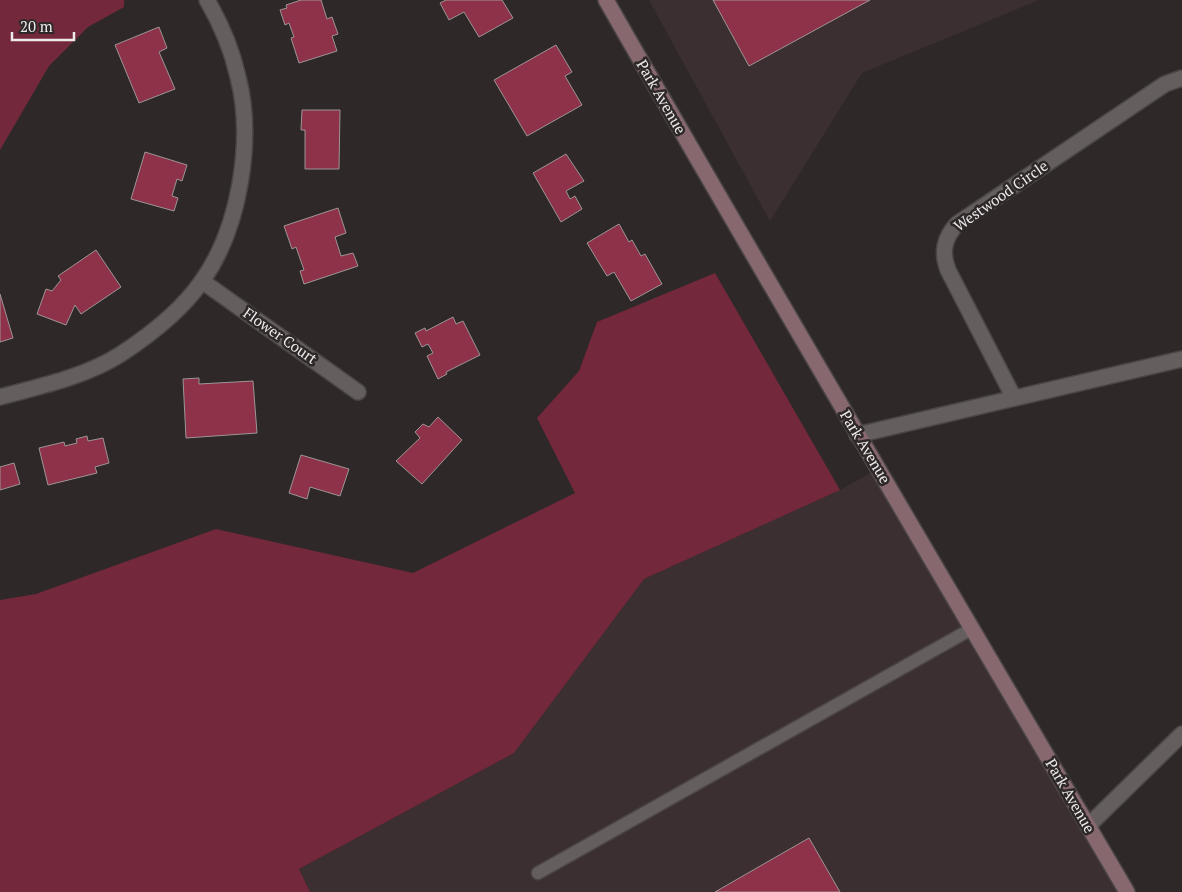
<svg xmlns="http://www.w3.org/2000/svg" width="1182" height="892" viewBox="0 0 1182 892" font-family="'PT Serif',serif">
	<rect width="100%" height="100%" fill="#2e2829"/>
	<!-- built -->
	<g fill="#3c2f31">
		<polygon points="649,0 1039,0 862,73 770,221"/>
		<polygon points="878,469 1127,892 310,892 299,869 514,753 644,579 840,490"/>
	</g>
	<!-- green -->
	<g fill="#73293b">
		<polygon points="0,0 124,0 124,7 88,27 49,66 0,150"/>
		<polygon points="715,273 840,490 644,579 514,753 299,869 310,892 0,892 0,600 36,594 216,529 413,573 575,493 537,418 579,371 597,322"/>
	</g>
	<!-- building -->
	<g fill="#8d3249" stroke="#9c9596">
		<polygon points="301,0 321,0 327,19 332,17 338,34 332,36 337,51 299,63 291,38 294,37 289,23 285,25 280,10 287,8 286,5"/>
		<polygon points="446,0 502,0 513,18 479,37 464,12 449,20 440,3"/>
		<polygon points="713,0 870,0 749,66"/>
		<polygon points="159,27 167,48 159,52 175,89 139,103 115,45"/>
		<polygon points="556,45 572,72 565,76 582,105 527,136 494,80"/>
		<polygon points="302,110 340,110 339,169 305,169 305,130 301,130"/>
		<polygon points="145,152 187,165 182,181 177,179 172,196 178,198 174,211 131,199"/>
		<polygon points="566,154 584,181 566,191 570,199 575,196 582,209 561,222 533,173"/>
		<polygon points="338,208 346,233 335,237 341,256 353,253 358,266 304,284 300,271 304,270 296,247 292,249 284,226"/>
		<polygon points="619,224 629,242 632,240 641,256 645,254 662,284 631,301 614,272 607,276 587,243"/>
		<polygon points="96,250 121,287 81,314 75,305 66,325 37,314 46,289 52,291 61,280 58,276"/>
		<polygon points="0,294 13,338 0,342"/>
		<polygon points="453,317 456,324 463,321 480,355 446,372 447,374 438,379 427,356 433,353 428,344 422,347 415,333 425,328 426,331"/>
		<polygon points="199,378 199,384 253,381 257,433 186,438 183,379"/>
		<polygon points="438,417 462,440 422,484 396,461 420,438 415,432 423,424 429,427"/>
		<polygon points="87,436 88,441 103,438 109,463 95,467 97,473 48,485 39,448 64,442 65,446 77,443 76,439"/>
		<polygon points="301,455 349,469 340,496 310,487 307,499 289,493"/>
		<polygon points="14,463 20,484 0,490 0,467"/>
		<polygon points="809,838 840,892 715,892"/>
	</g>
	<g fill="none" stroke-linecap="round" stroke-linejoin="round">
		<defs>
			<polyline id="lane" points="538,873 973,628"/>
			<g id="street">
				<polyline points="202,281 358,392"/>
				<path d="M0,397C41,386 85,377 121,354C150,335 182,310 202,281C240,228 254,139 238,77C232,50 221,24 207,0"/>
				<path d="M1014,398L948,270C941,252 944,238 957,224L1165,84L1182,78"/>
				<polyline points="857,435 1182,359"/>
				<polyline points="1088,826 1182,734"/>
			</g>
			<path id="secondary" d="M606,0C777,299 952,595 1127,892"/>
		</defs>
		<!-- lane casing -->
		<use href="#lane" stroke="#4a4546" stroke-width="15"/>
		<!-- street casing -->
		<use href="#street" stroke="#4a4546" stroke-width="18"/>
		<!-- secondary casing -->
		<use href="#secondary" stroke="#4a4546" stroke-width="18"/>
		<!-- lane -->
		<use href="#lane" stroke="#655e5f" stroke-width="12"/>
		<!-- street -->
		<use href="#street" stroke="#655e5f" stroke-width="15"/>
		<!-- secondary -->
		<use href="#secondary" stroke="#86686e" stroke-width="15"/>
	</g>
	<g text-anchor="middle" stroke-width="5" stroke-linejoin="round" paint-order="stroke">
		<!-- street labels -->
		<g font-size="15" fill="#eeeaeb" stroke="#2e2829">
			<text transform="translate(661 97) rotate(60)" y="5">Park Avenue</text>
			<text transform="translate(1001 196) rotate(-35)" y="5">Westwood Circle</text>
			<text transform="translate(280 336) rotate(35)" y="5">Flower Court</text>
			<text transform="translate(865 447) rotate(59)" y="5">Park Avenue</text>
			<text transform="translate(1070 796) rotate(60)" y="5">Park Avenue</text>
		</g>
	</g>
	<!-- scale -->
	<path d="M12 32v8h62v-8" fill="none" stroke="#eeeaeb" stroke-width="2.5"/>
	<text x="20" y="32" font-size="15" fill="#eeeaeb" stroke="#2e2829" stroke-width="4" paint-order="stroke">20 m</text>
</svg>
